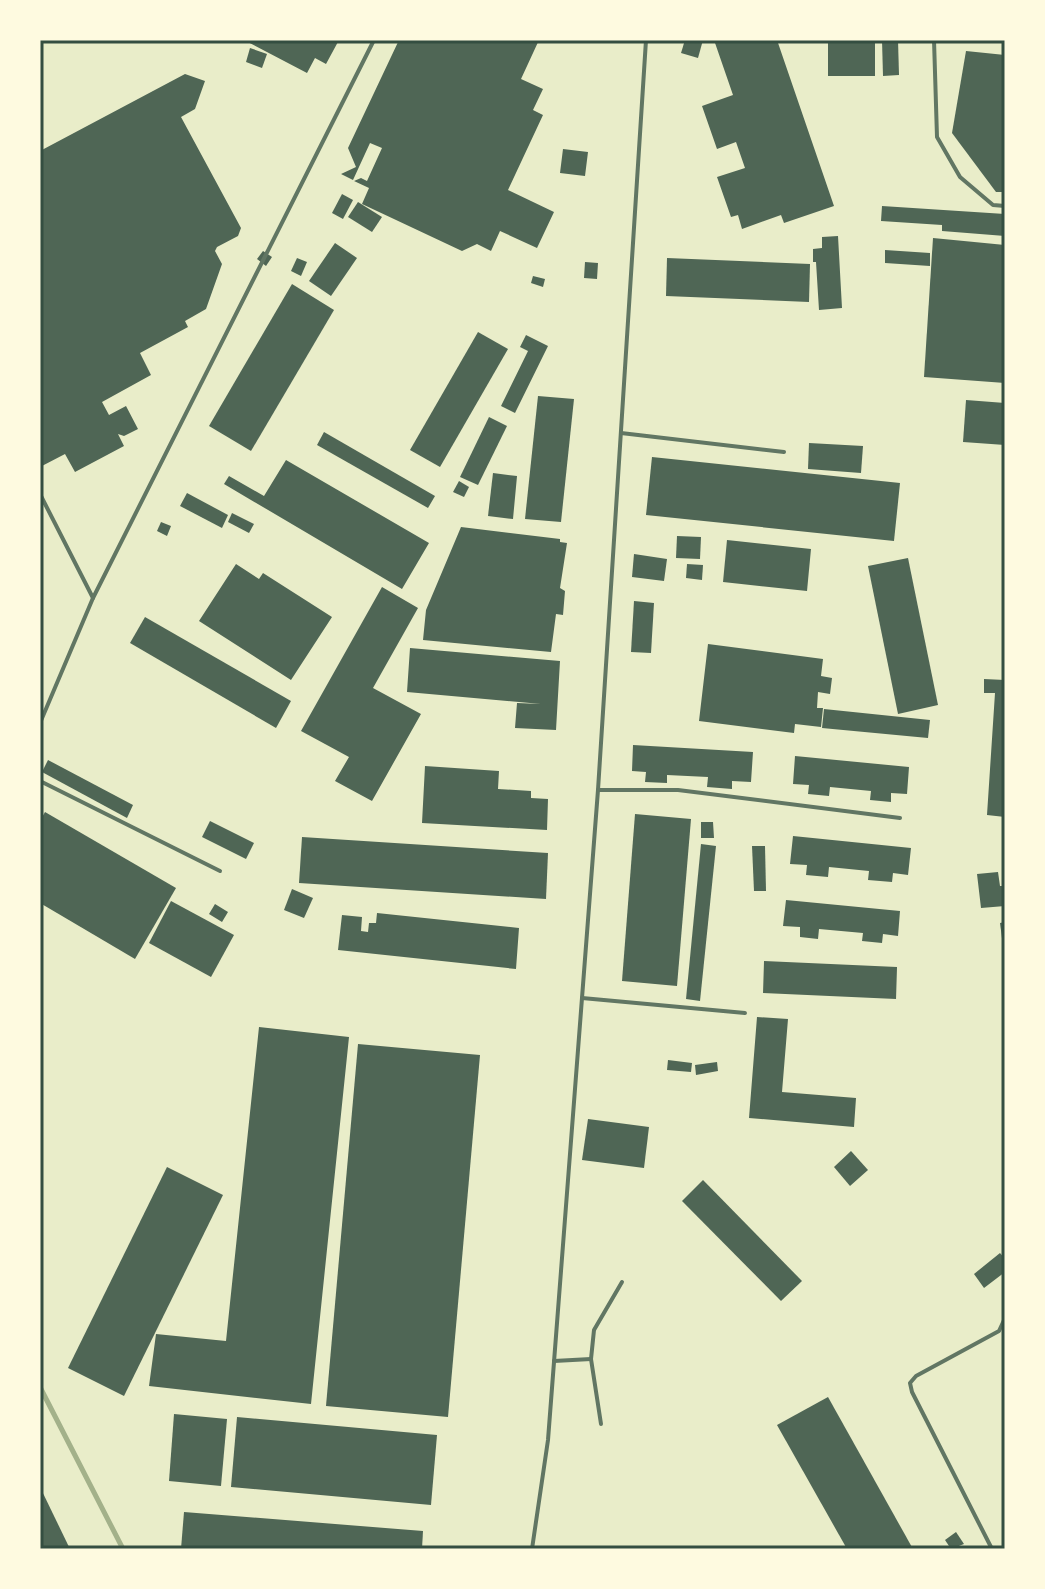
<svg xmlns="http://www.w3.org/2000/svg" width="1045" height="1589" viewBox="0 0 1045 1589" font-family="'Zilla Slab',serif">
	<rect width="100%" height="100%" fill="#e9edc9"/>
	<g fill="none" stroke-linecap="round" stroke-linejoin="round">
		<!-- stream -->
		<polyline stroke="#a3b18a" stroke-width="5" points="40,1387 123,1549"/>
	</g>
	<!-- building -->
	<g fill="#4f6655">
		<polygon points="244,40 339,40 326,64 315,58 307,73"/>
		<polygon points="399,40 539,40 521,79 543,89 533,110 543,115 508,190 554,212 537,248 500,231 491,251 477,244 462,251 362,204 369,188 354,181 361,178 367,181 382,148 370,143 353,180 341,174 356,167 348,148"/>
		<polygon points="685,40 703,40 698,58 681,53"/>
		<polygon points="714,40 777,40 834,206 784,223 781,215 742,229 738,215 731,217 717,177 745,168 736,142 717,149 702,106 733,95"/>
		<rect x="828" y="40" width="47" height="36"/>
		<polygon points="882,40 898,40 899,75 883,76"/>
		<polygon points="250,48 267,54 262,68 246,62"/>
		<polygon points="966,51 1005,55 1005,192 996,192 952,133"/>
		<polygon points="185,74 205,81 195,109 181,117 241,228 238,236 217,247 215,251 222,264 206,309 185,321 188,327 140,353 151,375 102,402 109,415 126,406 138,429 124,436 118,434 124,446 75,472 65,454 40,467 40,151"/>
		<polygon points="563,149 588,152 585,176 560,173"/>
		<polygon points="342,194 353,200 343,219 332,213"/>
		<polygon points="358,202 382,217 372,232 348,217"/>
		<polygon points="882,206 1005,214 1005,236 942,231 942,225 881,221"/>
		<polygon points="838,236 842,308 819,310 816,262 813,262 813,249 822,248 822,237"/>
		<polygon points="933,238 1005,245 1005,383 924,377"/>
		<polygon points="335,243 357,258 331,296 309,281"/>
		<polygon points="885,250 930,253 930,266 885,263"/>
		<polygon points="263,251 272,257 266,266 257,259"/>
		<polygon points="297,258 307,262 301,276 291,271"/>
		<polygon points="667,258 810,264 809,302 666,296"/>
		<polygon points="585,262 598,263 597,279 584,278"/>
		<polygon points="533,276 545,279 543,287 531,283"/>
		<polygon points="292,284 334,310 251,451 209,426"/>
		<polygon points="478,332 508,349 440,467 410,450"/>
		<polygon points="526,335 548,346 515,413 501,406 528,351 520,347"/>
		<polygon points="538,396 574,399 561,522 525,519"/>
		<polygon points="966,400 1005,403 1005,445 963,442"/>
		<polygon points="489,417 507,426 478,485 460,477"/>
		<polygon points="324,432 435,496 428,508 317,445"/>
		<polygon points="809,443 863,446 861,473 808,469"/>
		<polygon points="652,457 900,483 894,541 646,515"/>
		<polygon points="286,460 429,543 402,589 224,484 229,476 264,496"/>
		<polygon points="493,473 517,476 513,519 488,516"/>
		<polygon points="459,481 469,487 464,497 453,492"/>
		<polygon points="187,493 228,515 222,528 180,506"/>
		<polygon points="232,513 254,524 249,533 228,522"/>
		<polygon points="161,522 171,526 167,536 157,531"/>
		<polygon points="461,527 560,539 560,542 567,543 560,588 565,591 563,615 556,614 551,652 423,640 426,610"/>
		<polygon points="677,536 701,537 700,559 676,558"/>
		<polygon points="727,540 811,549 807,591 723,582"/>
		<polygon points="634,554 667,559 664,581 632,577"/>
		<polygon points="908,558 938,705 898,714 868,566"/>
		<polygon points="236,564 259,579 263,573 332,617 291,680 199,621"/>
		<polygon points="687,564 703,565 702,580 686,578"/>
		<polygon points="382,587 418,608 373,688 421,714 372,801 335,781 349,757 301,731"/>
		<polygon points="634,601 654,603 651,653 631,652"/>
		<polygon points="145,617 291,701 276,728 130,643"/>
		<polygon points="708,644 823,659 821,676 832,678 830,694 818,692 817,708 823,708 821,727 795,724 794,733 699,721"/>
		<polygon points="410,648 560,661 556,730 515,728 517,703 541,704 407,692"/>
		<polygon points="984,679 1005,680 1005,817 987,815 995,693 984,693"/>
		<polygon points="824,709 930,720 928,738 822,728"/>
		<polygon points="633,745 753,752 751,782 732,781 732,789 707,787 708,777 667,775 667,783 645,782 646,772 632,771"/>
		<polygon points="795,756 909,767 907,794 891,793 891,802 870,800 871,791 830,787 829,796 808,794 809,785 793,784"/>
		<polygon points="48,760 133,805 127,818 42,772"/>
		<polygon points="425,766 499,771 498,789 531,791 531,798 548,799 547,830 422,823"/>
		<polygon points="45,812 176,888 135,959 40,903 40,821"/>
		<polygon points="635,814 691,819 677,986 622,981"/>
		<polygon points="210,821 254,843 246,859 202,837"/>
		<polygon points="701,822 713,822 714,838 701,838"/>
		<polygon points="793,836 911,848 908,875 893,873 892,882 868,880 869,871 829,867 828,877 806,875 807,865 790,864"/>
		<polygon points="302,837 548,853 546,899 299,883"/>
		<polygon points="701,844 716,846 700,1001 686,999"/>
		<polygon points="752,846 765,846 766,891 754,891"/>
		<polygon points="998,872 1000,886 1005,886 1005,906 981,908 977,874"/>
		<polygon points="292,889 313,898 304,918 284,910"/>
		<polygon points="786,900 900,911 898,936 883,934 882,943 862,941 863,933 819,929 818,939 800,937 800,927 783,926"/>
		<polygon points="171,901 234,935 211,977 149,943"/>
		<polygon points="215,904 228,912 222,922 209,914"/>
		<polygon points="377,913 519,928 516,969 338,950 342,915 362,917 361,931 368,932 369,923 376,923"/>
		<polygon points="1005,922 1005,946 1003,946 1000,923"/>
		<polygon points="764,961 897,967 896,999 763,993"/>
		<polygon points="757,1017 788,1019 782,1092 856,1098 854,1127 749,1118"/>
		<polygon points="259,1027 349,1037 311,1404 149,1386 156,1334 226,1341"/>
		<polygon points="358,1044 480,1055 448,1417 326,1406"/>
		<polygon points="668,1060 692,1063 691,1072 667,1070"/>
		<polygon points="717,1062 718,1071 696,1075 695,1065"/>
		<polygon points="588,1119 649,1127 644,1168 582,1160"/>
		<polygon points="851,1151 868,1170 850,1186 834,1167"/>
		<polygon points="167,1167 223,1195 124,1396 68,1368"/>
		<polygon points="703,1180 802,1281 781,1301 682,1201"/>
		<polygon points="1000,1253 1005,1259 1005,1272 984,1288 974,1274"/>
		<polygon points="828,1397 913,1549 847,1549 777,1425"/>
		<polygon points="174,1414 227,1419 221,1486 169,1481"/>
		<polygon points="237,1417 437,1435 431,1505 231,1487"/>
		<polygon points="40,1487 70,1549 40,1549"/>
		<polygon points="184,1512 423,1531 422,1549 181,1549"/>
		<polygon points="956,1532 964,1544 951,1549 945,1540"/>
	</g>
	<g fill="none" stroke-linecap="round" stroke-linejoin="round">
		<!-- service -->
		<g stroke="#617663" stroke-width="4">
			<polyline points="934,40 937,137 960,177 993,205 1005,206"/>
			<polyline points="621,433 784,452"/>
			<polyline points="40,494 93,598"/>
			<polyline points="40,723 93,598 374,40"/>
			<polyline points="40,781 220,871"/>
			<polyline points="598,790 678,790 900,818"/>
			<polyline points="582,998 745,1013"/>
			<polyline points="554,1361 591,1359"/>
			<polyline points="601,1424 591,1359 594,1330 622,1282"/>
			<polyline points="532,1549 548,1440 598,790 646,40"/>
			<polyline points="992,1549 912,1392 910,1383 916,1376 999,1331 1005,1318"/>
		</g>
	</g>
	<!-- border -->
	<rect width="1045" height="1589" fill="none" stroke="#fefae0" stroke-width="84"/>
	<rect x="42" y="42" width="961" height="1505" fill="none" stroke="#344e41" stroke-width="3"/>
</svg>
